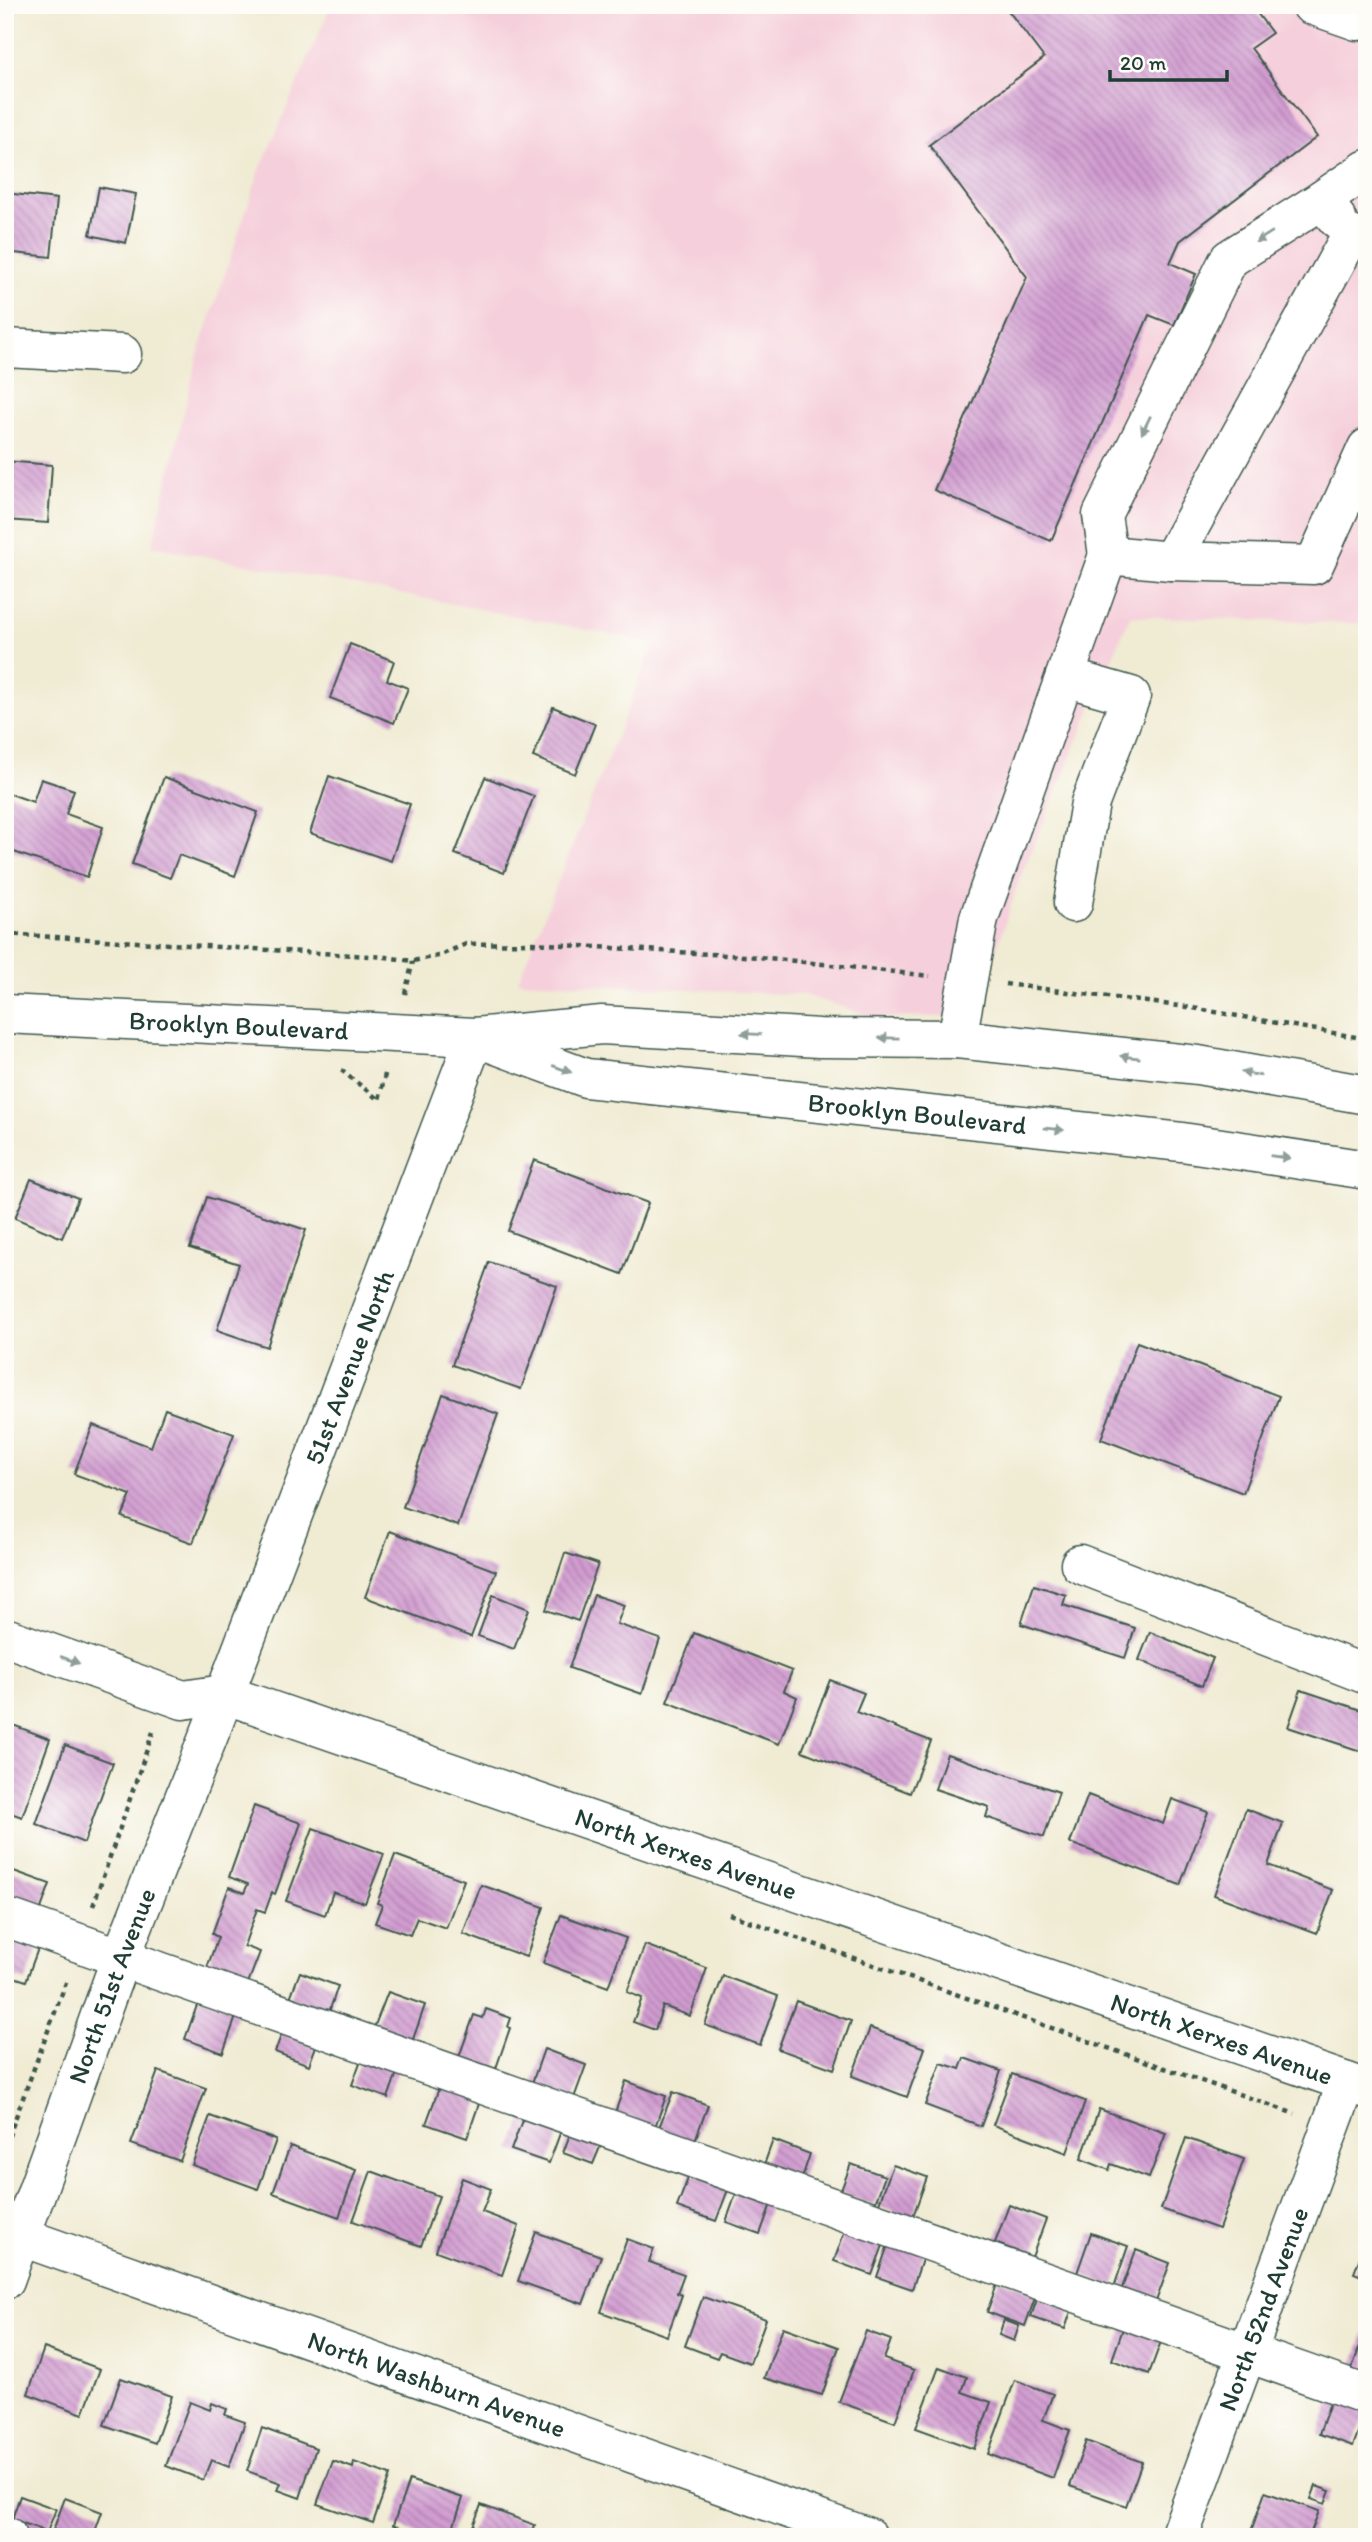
<svg xmlns="http://www.w3.org/2000/svg" width="1372" height="2542" viewBox="0 0 1372 2542" font-family="Itim,sans-serif">
	<defs>
		<pattern id="building-back-hatch" width="6" height="6" patternUnits="userSpaceOnUse" patternTransform="scale(1.75)"><rect width="6" height="6" fill="#d29cd1"/><path d="M-1 5l2 2M0 0l6 6M5-1l2 2" fill="none" stroke="#aa80aa"/></pattern>
	</defs>
	<rect width="100%" height="100%" fill="#fdfcf7"/>
	<filter id="ink" filterUnits="userSpaceOnUse"><feTurbulence type="fractalNoise" baseFrequency=".0143" numOctaves="2"/><feDisplacementMap in="SourceGraphic" scale="14" xChannelSelector="R" yChannelSelector="G"/><feConvolveMatrix kernelMatrix="1 2 1 2 8 2 1 2 1" color-interpolation-filters="sRGB"/></filter>
	<filter id="wash" filterUnits="userSpaceOnUse"><feTurbulence type="fractalNoise" baseFrequency=".00686" numOctaves="4" result="noise"/><feDisplacementMap in="SourceGraphic" scale="28" xChannelSelector="R" yChannelSelector="G"/><feGaussianBlur stdDeviation="1.57" result="paint"/><feColorMatrix in="noise" values="0 0 0 0 0 0 0 0 0 0 0 0 0 0 0 0 0 1.4 0 .05"/><feComposite in="paint" operator="in"/></filter>
	<g filter="url(#wash)">
		<rect width="100%" height="100%" fill="#f0ebd3"/>
		<!-- built -->
		<polygon fill="#f5cfdb" points="331,5 1367,5 1367,624 1130,616 1018,883 975,1016 876,1018 804,995 518,981 654,643 152,546 197,358 259,172"/>
		<g id="blocks">
			<!-- building -->
			<g fill="url(#building-back-hatch)">
				<polygon points="1004,5 1251,5 1272,33 1251,48 1317,137 1180,241 1170,263 1196,274 1174,325 1149,315 1051,541 934,490 1027,277 929,145 1044,58"/>
				<polygon points="99,187 136,194 126,243 90,235"/>
				<polygon points="5,193 57,199 51,257 5,252"/>
				<polygon points="5,461 52,465 48,523 5,520"/>
				<polygon points="350,644 394,661 387,680 408,688 394,723 330,698"/>
				<polygon points="553,707 595,724 575,774 533,757"/>
				<polygon points="329,776 410,804 391,861 310,833"/>
				<polygon points="164,777 258,812 235,876 179,855 170,878 132,864"/>
				<polygon points="485,777 534,796 504,873 455,854"/>
				<polygon points="41,779 74,790 66,814 103,827 87,877 5,849 5,792 33,802"/>
				<polygon points="534,1160 648,1203 622,1274 508,1231"/>
				<polygon points="31,1179 78,1198 62,1238 15,1218"/>
				<polygon points="207,1197 306,1230 267,1347 217,1330 239,1264 190,1248"/>
				<polygon points="489,1262 557,1286 521,1389 452,1365"/>
				<polygon points="1137,1342 1279,1396 1243,1493 1101,1439"/>
				<polygon points="443,1394 498,1414 458,1526 403,1507"/>
				<polygon points="165,1409 234,1434 193,1543 122,1517 131,1495 74,1474 93,1425 151,1447"/>
				<polygon points="390,1531 496,1571 471,1637 365,1597"/>
				<polygon points="565,1553 598,1564 578,1621 546,1610"/>
				<polygon points="1034,1585 1066,1595 1063,1605 1135,1628 1125,1658 1021,1624"/>
				<polygon points="493,1595 529,1609 514,1649 478,1636"/>
				<polygon points="594,1595 624,1605 617,1624 660,1639 642,1694 569,1668"/>
				<polygon points="1150,1632 1213,1658 1202,1686 1139,1660"/>
				<polygon points="694,1633 792,1671 784,1691 797,1697 779,1744 667,1702"/>
				<polygon points="830,1680 864,1693 856,1712 931,1741 910,1793 802,1751"/>
				<polygon points="1301,1690 1367,1712 1367,1753 1288,1727"/>
				<polygon points="5,1722 50,1739 22,1817 5,1811"/>
				<polygon points="65,1745 113,1763 84,1843 36,1824"/>
				<polygon points="947,1754 1059,1792 1044,1837 986,1817 989,1807 935,1789"/>
				<polygon points="1088,1795 1163,1824 1172,1799 1208,1812 1180,1885 1070,1843"/>
				<polygon points="254,1806 301,1823 275,1894 272,1893 265,1912 257,1909 244,1946 260,1952 248,1983 207,1968 218,1937 212,1934 229,1887 244,1893 248,1884 229,1877"/>
				<polygon points="1246,1809 1283,1823 1268,1865 1333,1890 1317,1933 1214,1895"/>
				<polygon points="313,1828 384,1854 365,1903 333,1892 325,1915 286,1901"/>
				<polygon points="395,1855 464,1880 446,1928 417,1918 410,1935 375,1923 382,1905 377,1903"/>
				<polygon points="11,1870 50,1884 39,1914 5,1902 5,1885"/>
				<polygon points="481,1885 544,1907 526,1957 463,1934"/>
				<polygon points="561,1915 626,1938 608,1987 543,1963"/>
				<polygon points="5,1930 40,1943 26,1981 5,1974"/>
				<polygon points="645,1945 707,1968 690,2016 663,2006 655,2030 633,2022 642,1998 627,1992"/>
				<polygon points="300,1972 338,1986 329,2012 290,1998"/>
				<polygon points="723,1976 778,1996 760,2045 705,2025"/>
				<polygon points="388,1992 425,2005 412,2042 374,2028"/>
				<polygon points="200,1997 238,2011 223,2053 185,2039"/>
				<polygon points="796,2001 851,2021 834,2069 778,2049"/>
				<polygon points="486,2009 511,2018 508,2027 510,2028 495,2071 459,2057 474,2015 483,2018"/>
				<polygon points="285,2025 319,2038 309,2065 275,2052"/>
				<polygon points="870,2028 925,2048 907,2097 852,2076"/>
				<polygon points="544,2049 586,2065 574,2098 532,2083"/>
				<polygon points="363,2054 399,2067 388,2098 352,2085"/>
				<polygon points="964,2058 1001,2071 981,2126 925,2105 941,2063 960,2069"/>
				<polygon points="158,2071 206,2088 180,2161 131,2144"/>
				<polygon points="1012,2074 1085,2101 1067,2153 993,2125"/>
				<polygon points="442,2080 482,2095 467,2138 426,2124"/>
				<polygon points="626,2081 666,2096 655,2127 615,2113"/>
				<polygon points="673,2092 708,2105 694,2143 658,2130"/>
				<polygon points="1099,2109 1166,2133 1149,2178 1111,2164 1109,2170 1081,2159"/>
				<polygon points="524,2115 562,2128 549,2163 511,2150"/>
				<polygon points="210,2116 276,2140 258,2189 192,2165"/>
				<polygon points="572,2129 603,2140 593,2164 563,2153"/>
				<polygon points="1186,2138 1244,2159 1219,2229 1161,2209"/>
				<polygon points="773,2140 810,2154 802,2178 764,2165"/>
				<polygon points="290,2146 356,2170 339,2217 273,2193"/>
				<polygon points="851,2164 885,2176 874,2206 840,2193"/>
				<polygon points="893,2165 927,2177 912,2219 878,2206"/>
				<polygon points="371,2171 439,2196 421,2246 353,2221"/>
				<polygon points="690,2173 729,2187 716,2221 677,2207"/>
				<polygon points="462,2178 491,2189 482,2212 519,2226 502,2275 436,2251"/>
				<polygon points="738,2188 772,2201 760,2234 726,2222"/>
				<polygon points="1009,2205 1046,2219 1032,2257 995,2243"/>
				<polygon points="847,2225 885,2240 872,2275 834,2261"/>
				<polygon points="536,2232 601,2256 583,2304 518,2281"/>
				<polygon points="1091,2233 1128,2246 1114,2287 1077,2273"/>
				<polygon points="627,2239 654,2249 649,2262 684,2274 677,2293 682,2295 667,2336 601,2312"/>
				<polygon points="890,2239 925,2251 912,2289 877,2277"/>
				<polygon points="1367,2239 1367,2278 1354,2273"/>
				<polygon points="1136,2250 1170,2263 1155,2304 1121,2291"/>
				<polygon points="999,2279 1037,2292 1025,2326 987,2312"/>
				<polygon points="1039,2293 1073,2305 1065,2329 1031,2317"/>
				<polygon points="703,2297 766,2319 750,2363 720,2352 717,2358 685,2346"/>
				<polygon points="1004,2320 1019,2326 1014,2341 999,2335"/>
				<polygon points="1125,2323 1163,2336 1149,2374 1112,2360"/>
				<polygon points="783,2327 839,2347 822,2395 764,2378"/>
				<polygon points="866,2331 891,2340 884,2359 914,2370 895,2422 839,2402"/>
				<polygon points="1365,2332 1367,2333 1367,2380 1350,2374"/>
				<polygon points="44,2348 100,2369 83,2414 28,2394"/>
				<polygon points="939,2367 967,2377 962,2392 991,2402 974,2449 916,2428"/>
				<polygon points="121,2378 172,2396 155,2443 104,2425"/>
				<polygon points="1015,2380 1053,2394 1043,2420 1070,2430 1053,2478 988,2454"/>
				<polygon points="1332,2397 1367,2409 1353,2446 1319,2434"/>
				<polygon points="190,2402 210,2410 212,2403 227,2409 225,2415 245,2422 229,2467 211,2460 203,2480 166,2466"/>
				<polygon points="262,2428 316,2448 300,2498 278,2490 281,2483 247,2471"/>
				<polygon points="1086,2441 1142,2462 1126,2506 1070,2486"/>
				<polygon points="333,2461 353,2468 354,2462 390,2475 373,2523 317,2504"/>
				<polygon points="409,2480 463,2498 450,2537 428,2537 393,2525"/>
				<polygon points="1316,2486 1330,2491 1325,2504 1311,2499"/>
				<polygon points="1265,2492 1319,2511 1311,2532 1314,2533 1312,2537 1249,2537"/>
				<polygon points="20,2496 56,2509 47,2532 12,2519"/>
				<polygon points="65,2498 102,2512 93,2537 51,2536"/>
				<polygon points="481,2505 535,2525 531,2537 469,2537"/>
			</g>
		</g>
	</g>
	<g filter="url(#ink)">
		<use href="#blocks" fill-opacity="0" stroke="#3e574c" stroke-width="2"/>
		<g fill="none" stroke-linecap="round" stroke-linejoin="round">
			<defs>
				<g id="minor">
					<polyline points="1311,5 1357,21 1367,17"/>
					<polyline points="1337,219 1322,200 1367,169"/>
					<polyline points="1351,235 1171,561 1314,565 1367,448"/>
					<polyline points="5,348 122,354"/>
					<polyline points="1108,555 1102,515 1229,259 1322,200"/>
					<polyline points="1065,677 1131,696 1090,803 1073,903"/>
					<polyline points="957,1039 979,918 1108,555 1171,561"/>
					<polyline points="1080,1564 1367,1675"/>
					<path id="s1" d="M5,1637L183,1700L224,1694L1367,2089"/>
					<polyline points="5,1917 1367,2395"/>
					<path id="s2" d="M5,2231L868,2537"/>
					<path id="s3" d="M5,2280L121,1957L211,1730L475,1037"/>
					<polyline points="5,2536 8,2537"/>
					<path id="s4" d="M1179,2537L1347,2082"/>
				</g>
				<g id="major">
					<path id="s5" d="M5,1014L475,1037L602,1025L819,1038L957,1039L1198,1065L1367,1095"/>
					<path id="s6" d="M483,1040L586,1078L1182,1142L1367,1170"/>
				</g>
			</defs>
			<!-- minor casing -->
			<use href="#minor" stroke="#3e574c" stroke-width="41"/>
			<!-- major casing -->
			<use href="#major" stroke="#3e574c" stroke-width="41"/>
			<!-- path -->
			<g stroke="#3e574c" stroke-width="4.5" stroke-dasharray="5 5" stroke-linecap="butt">
				<polyline points="5,934 386,957 413,961 438,956 466,944 532,943 759,957 930,976"/>
				<polyline points="1005,984 1187,1007 1367,1039"/>
				<polyline points="405,994 413,961"/>
				<polyline points="341,1070 379,1100 386,1070"/>
				<polyline points="93,1906 153,1732"/>
				<polyline points="729,1914 1295,2114"/>
				<polyline points="5,2146 67,1980"/>
			</g>
			<!-- minor -->
			<use href="#minor" stroke="#fff" stroke-width="38"/>
			<!-- major -->
			<use href="#major" stroke="#fff" stroke-width="38"/>
		</g>
		<!-- one-way arrows -->
		<defs><path id="oneway-solid" d="M-6-.8H1V-3.2L6.5 0L1 3.2V.8H-6Z" transform="scale(1.75)"/></defs>
		<g fill="#8f9e9a">
			<use href="#oneway-solid" transform="translate(1264 237) rotate(148)"/>
			<use href="#oneway-solid" transform="translate(1146 425) rotate(116)"/>
			<use href="#oneway-solid" transform="translate(751 1034) rotate(-177)"/>
			<use href="#oneway-solid" transform="translate(889 1038) rotate(-179)"/>
			<use href="#oneway-solid" transform="translate(1130 1057) rotate(-174)"/>
			<use href="#oneway-solid" transform="translate(562 1069) rotate(20)"/>
			<use href="#oneway-solid" transform="translate(1251 1074) rotate(-170)"/>
			<use href="#oneway-solid" transform="translate(1054 1129) rotate(6)"/>
			<use href="#oneway-solid" transform="translate(1280 1157) rotate(8)"/>
			<use href="#oneway-solid" transform="translate(70 1660) rotate(20)"/>
		</g>
	</g>
	<g text-anchor="middle" stroke-width="6" stroke-linejoin="round" paint-order="stroke">
		<!-- street labels -->
		<g font-size="26" fill="#1f3d34" stroke="#fdfcf7">
			<text dy="9" stroke="none"><textPath href="#s5" startOffset="234">Brooklyn Boulevard</textPath></text>
			<text dy="9" stroke="none"><textPath href="#s6" startOffset="443">Brooklyn Boulevard</textPath></text>
			<text dy="9" stroke="none"><textPath href="#s3" startOffset="976">51st Avenue North</textPath></text>
			<text dy="9" stroke="none"><textPath href="#s1" startOffset="719">North Xerxes Avenue</textPath></text>
			<text dy="9" stroke="none"><textPath href="#s3" startOffset="313">North 51st Avenue</textPath></text>
			<text dy="9" stroke="none"><textPath href="#s1" startOffset="1286">North Xerxes Avenue</textPath></text>
			<text dy="9" stroke="none"><textPath href="#s4" startOffset="243">North 52nd Avenue</textPath></text>
			<text dy="9" stroke="none"><textPath href="#s2" startOffset="458">North Washburn Avenue</textPath></text>
		</g>
	</g>
	<!-- margin -->
	<rect width="1372" height="2542" fill="none" stroke="#fdfcf7" stroke-width="28"/>
	<!-- scale -->
	<path d="M1110 70v10h117v-10" fill="none" stroke="#1f3d34" stroke-width="3.5"/>
	<text x="1120" y="70" font-size="21" fill="#1f3d34" stroke="#fdfcf7" stroke-width="5" paint-order="stroke">20 m</text>
</svg>
